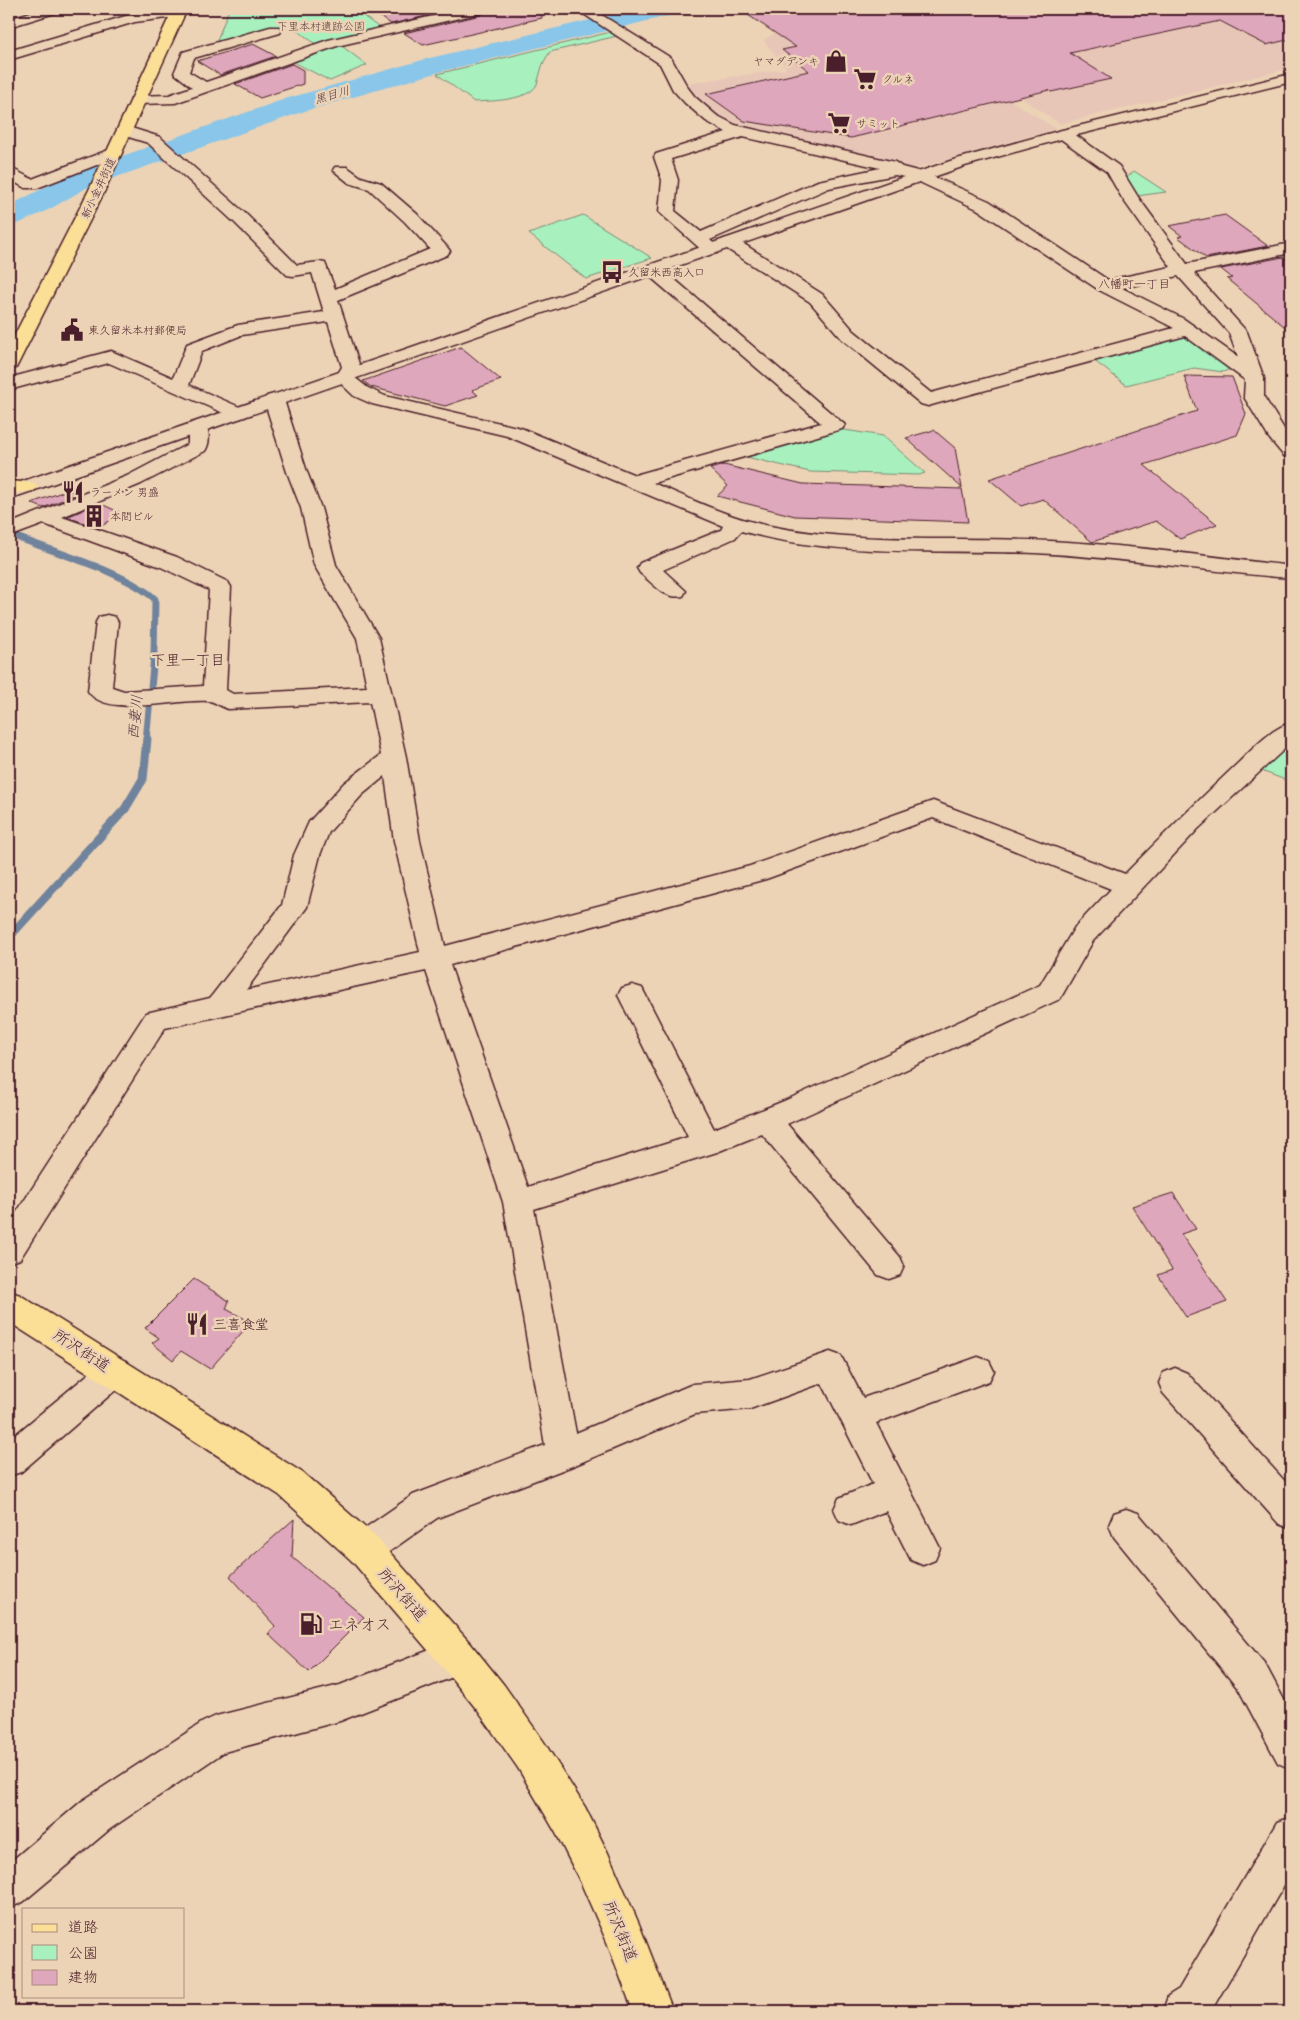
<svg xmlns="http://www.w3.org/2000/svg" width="1300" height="2020" viewBox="0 0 1300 2020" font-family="'Balsamiq Sans','Klee One',sans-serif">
	<rect width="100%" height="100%" fill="#edd3b5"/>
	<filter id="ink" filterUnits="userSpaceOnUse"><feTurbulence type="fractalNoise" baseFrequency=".02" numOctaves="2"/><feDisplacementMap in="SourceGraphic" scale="10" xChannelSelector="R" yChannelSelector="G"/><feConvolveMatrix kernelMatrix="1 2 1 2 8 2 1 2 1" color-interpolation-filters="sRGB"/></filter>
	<g filter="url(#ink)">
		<!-- built -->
		<polygon fill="#e8c6b7" points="734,9 1291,9 1291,68 1060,124 1020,97 987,85 1056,129 914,169 727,126 680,84 787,69 763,40 776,33"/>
		<!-- green -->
		<g fill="#a8f1be" stroke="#798874">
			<polygon points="229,9 360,9 362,15 382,30 317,45 290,25 215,46"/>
			<path d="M611,32L617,36L550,52C540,66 542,69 537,84C530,101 489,101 474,102L437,74Z"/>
			<polygon points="339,44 367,65 330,81 290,60"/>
			<polygon points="1134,171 1166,192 1129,197 1121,183"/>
			<polygon points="583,215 652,258 586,279 529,234"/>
			<polygon points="1186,334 1233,368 1223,372 1194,368 1126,385 1092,359"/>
			<polygon points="838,429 883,436 925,473 919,475 810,472 742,456"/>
			<polygon points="1291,740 1291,782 1256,769"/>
		</g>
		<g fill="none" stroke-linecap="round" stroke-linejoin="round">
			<!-- stream-far1 -->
			<path stroke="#70839d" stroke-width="7" d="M19,538C57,553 127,573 155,599L154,656L146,741"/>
			<!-- stream -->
			<polyline stroke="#70839d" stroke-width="9" points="9,937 125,809 143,779 147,739"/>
			<!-- river -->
			<polygon fill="#89c6e9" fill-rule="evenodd" points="636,9 680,9 676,14 443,71 305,111 88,187 50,209 20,223 9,226 9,206 68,175 285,99 426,59"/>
		</g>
		<!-- building -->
		<g fill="#dea7bb" stroke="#4a1f2b">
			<polygon points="369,9 457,9 391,24"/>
			<polygon points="490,9 541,9 542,18 423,45 404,33 481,15"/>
			<polygon points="739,9 1291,9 1291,39 1266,45 1220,21 1070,53 1111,79 1051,92 1049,90 851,138 744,121 706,94 809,71 782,50 796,47"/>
			<polygon points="253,44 276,56 220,75 197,61"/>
			<polygon points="292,64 303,70 303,84 260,98 235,84"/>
			<polygon points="1225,215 1268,246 1206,258 1178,237 1182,236 1169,226"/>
			<polygon points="1283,257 1291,262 1291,332 1227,279 1232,278 1221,269"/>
			<polygon points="461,347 501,380 472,390 478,395 445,406 371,387 363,381"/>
			<polygon points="1184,376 1232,377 1246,414 1237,435 1144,465 1217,524 1180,539 1156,521 1092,542 1043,499 1021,506 989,479 1197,411"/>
			<polygon points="934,430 955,448 962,488 906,438"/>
			<polygon points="724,465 803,484 962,489 968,522 795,516 717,496 728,486 710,469"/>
			<polygon points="68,490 77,494 43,508 31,503"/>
			<polygon points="99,503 121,513 99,528 67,517"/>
			<polygon points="1173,1193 1196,1229 1181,1234 1227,1302 1186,1317 1158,1275 1172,1270 1132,1206"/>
			<polygon points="194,1279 229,1301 226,1309 251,1322 210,1369 181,1351 173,1360 152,1343 159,1338 145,1328"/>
			<polygon points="294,1519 292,1557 364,1617 309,1672 268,1634 275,1626 230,1576"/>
		</g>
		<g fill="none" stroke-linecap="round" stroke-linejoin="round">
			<defs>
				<g id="street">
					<polygon points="40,9 60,9 58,12 9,27 9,19"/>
					<polygon points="464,9 488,9 481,13 337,46 175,103 139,104 134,102 131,99 134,96 169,95 192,87 174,73 183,52 270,27 280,27 282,30 280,33 194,58 189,72 206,82 328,40"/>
					<path d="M576,9H592L671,58L688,88L695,97L716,115L735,125L895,162L902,167L925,173L989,201L1108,280L1171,267L1122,198L1107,172L1058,137L1056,134L1058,131H1070L1119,166L1138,197L1187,264L1291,243V253L1194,273L1247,332L1264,378V397L1291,440V458L1284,456L1269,438L1244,397L1245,380L1185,336L935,404L928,406L921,404L842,339L810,302L724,247L721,243L724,239L730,238L736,239L822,294L854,331L931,393L1174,328L1099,290L977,209L913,179L895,175L829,188L710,240L720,249L717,253L711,254L705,253L659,212L662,180L654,157L656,154L726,132L706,121L685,103L673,90L660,64ZM743,137L880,168L818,181L701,232L675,211L678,180L671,159ZM1178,276L1229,333L1238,357L1184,319L1122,288Z"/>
					<path d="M125,126L160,137L247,215L297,265L319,262L325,263L335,289L430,249L405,222L369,189L349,183L333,170L335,167H347L361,177L381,183L417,214L447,247L450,251L447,255L338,300L360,367L354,377L368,388L385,396L521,428L635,475L821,423L647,274L644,270L647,266L653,265L659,266L845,425L842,429L653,483C691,499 729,518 770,526C862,545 956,536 1050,541C1130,545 1211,557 1291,566V578C1206,572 1121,557 1035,553C936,549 837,558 741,531L735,538L663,570L686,591L683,596C665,600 653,583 640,573L637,568L640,563L721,530L723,526L507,436L372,404L354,396L335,378L342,367L328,322L242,335L202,351L189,385L244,409L247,413L244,417L237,419L109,363L9,390V378L111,351L173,378L187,344L238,325L324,312L312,273L293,276L287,275L235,223L148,143L119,134L117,131L119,128Z"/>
					<polygon points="114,148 120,150 122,153 120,156 37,188 25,188 9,179 9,167 32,179"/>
					<path d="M274,394L281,396L284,400L307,472L321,508L336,565L379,638L406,757L420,841L445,946L750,866L933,801L1125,874C1162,836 1199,800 1237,764C1252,750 1271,728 1291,723V743L1198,829L1093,941L1060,999L787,1124L900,1257L904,1266L900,1275L889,1279L878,1275L762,1134L717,1152L534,1209L576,1433L693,1384L750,1379L830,1352L841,1356L863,1398L978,1357L989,1361L994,1371L989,1381L876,1423L940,1548L935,1560L923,1565L911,1560L886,1511L851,1525L839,1520L834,1509L839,1498L873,1484L822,1383L750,1409L695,1414L575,1465L437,1518L376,1561L364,1566L352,1561L347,1549L352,1537L413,1495L545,1445L503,1202L426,971L165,1028L20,1259L9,1263V1224L146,1013L210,998L282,905L294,855L309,822L344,783L381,755L370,702L229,709C222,708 215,701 208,701C179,698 106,719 88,691L96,622L99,617L107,615L115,617L118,622L112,687L124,691L203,686L209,590L161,567L44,524L9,537V524L127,476L188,444V428L191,424L198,422L205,424C210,431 210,444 205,451L141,484L62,517L177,557L228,582L231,587L226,690L233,694L367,687L357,638L314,565L301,508L287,472L264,400L267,396ZM385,776L394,841L420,952L246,990L307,907L320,855L329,832L362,795ZM933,818L1111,889L1075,927L1040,985L784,1101L714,1129L642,988L632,985L622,988L618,995L688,1137L528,1187L450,965L766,879Z"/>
					<polygon points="115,1357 126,1361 131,1371 126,1381 21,1472 9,1476 9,1440 104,1361"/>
					<polygon points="1175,1368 1187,1373 1291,1488 1291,1529 1279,1524 1163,1393 1159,1383 1163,1373"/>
					<polygon points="1126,1509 1138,1513 1265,1664 1291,1713 1291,1769 1278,1763 1239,1690 1114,1537 1109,1525 1114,1513"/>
					<polygon points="458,1639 471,1644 476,1657 471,1670 340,1721 224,1752 110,1829 23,1902 9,1908 9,1863 82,1801 203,1722 216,1716 340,1685"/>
				</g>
				<g id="secondary">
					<polygon points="179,9 186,13 184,16 135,22 9,60 9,51 129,15"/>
					<polygon points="1291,74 1291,82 1069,137 965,166 9,499 9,486 953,160 1058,131"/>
					<polygon points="1291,1817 1291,1873 1211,2011 1163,2011 1168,1996 1179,1989 1277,1822"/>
				</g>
				<g id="primary">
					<polygon points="173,9 187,9 105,190 16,368 9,370 9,346 89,190"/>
					<polygon points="9,481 34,483 37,487 34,491 9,493"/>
					<polygon points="9,1291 20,1295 303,1473 376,1537 471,1644 504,1685 544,1742 585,1807 608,1853 639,1924 673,2011 633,2011 607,1942 580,1881 557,1835 518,1768 478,1711 445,1670 352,1561 279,1495 9,1322"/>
				</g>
			</defs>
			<!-- street casing -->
			<use href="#street" stroke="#4a1f2b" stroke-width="3"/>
			<!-- secondary casing -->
			<use href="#secondary" stroke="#4a1f2b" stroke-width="3"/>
			<!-- primary casing -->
			<use href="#primary" stroke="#4a1f2b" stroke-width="3"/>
			<!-- street -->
			<use href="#street" fill="#edd3b5" fill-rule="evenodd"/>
			<!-- secondary -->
			<use href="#secondary" fill="#edd3b5" fill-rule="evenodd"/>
			<!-- primary -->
			<use href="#primary" fill="#fbdf96" fill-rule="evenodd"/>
		</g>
	</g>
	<!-- icons -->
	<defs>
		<symbol id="shop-bare" viewBox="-9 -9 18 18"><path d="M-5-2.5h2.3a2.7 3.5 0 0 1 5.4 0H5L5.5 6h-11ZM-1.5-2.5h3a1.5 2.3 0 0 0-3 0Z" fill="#4a1f2b" stroke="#edd3b5" stroke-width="2.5" paint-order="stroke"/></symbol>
		<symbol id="supermarket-bare" viewBox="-9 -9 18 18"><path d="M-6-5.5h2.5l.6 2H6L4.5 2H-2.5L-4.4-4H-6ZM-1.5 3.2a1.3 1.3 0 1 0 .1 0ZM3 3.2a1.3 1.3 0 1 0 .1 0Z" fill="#4a1f2b" stroke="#edd3b5" stroke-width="2.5" paint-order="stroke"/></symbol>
		<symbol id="bus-bare" viewBox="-9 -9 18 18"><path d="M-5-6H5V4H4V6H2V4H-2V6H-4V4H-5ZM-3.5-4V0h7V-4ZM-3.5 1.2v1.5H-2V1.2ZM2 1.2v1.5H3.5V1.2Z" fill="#4a1f2b" stroke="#edd3b5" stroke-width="2.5" paint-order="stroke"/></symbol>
		<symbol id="civic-bare" viewBox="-9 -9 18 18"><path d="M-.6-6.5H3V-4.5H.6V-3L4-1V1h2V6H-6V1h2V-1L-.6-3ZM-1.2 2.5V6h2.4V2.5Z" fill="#4a1f2b" stroke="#edd3b5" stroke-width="2.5" paint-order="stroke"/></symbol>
		<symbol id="restaurant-bare" viewBox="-9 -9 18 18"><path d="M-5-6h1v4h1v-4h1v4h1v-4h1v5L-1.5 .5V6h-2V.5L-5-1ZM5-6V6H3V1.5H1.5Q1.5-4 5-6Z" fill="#4a1f2b" stroke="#edd3b5" stroke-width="2.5" paint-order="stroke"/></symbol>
		<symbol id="building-bare" viewBox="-9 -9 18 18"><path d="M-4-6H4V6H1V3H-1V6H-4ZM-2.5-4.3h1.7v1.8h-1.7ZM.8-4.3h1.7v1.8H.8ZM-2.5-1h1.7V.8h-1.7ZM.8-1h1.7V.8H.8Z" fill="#4a1f2b" stroke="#edd3b5" stroke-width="2.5" paint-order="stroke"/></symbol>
		<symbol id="fuel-bare" viewBox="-9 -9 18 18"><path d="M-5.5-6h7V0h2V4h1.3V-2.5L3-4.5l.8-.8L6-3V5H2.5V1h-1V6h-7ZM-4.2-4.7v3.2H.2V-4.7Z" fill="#4a1f2b" stroke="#edd3b5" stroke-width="2.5" paint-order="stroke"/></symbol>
	</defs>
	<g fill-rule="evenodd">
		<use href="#shop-bare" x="820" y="45" width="32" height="32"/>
		<use href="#supermarket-bare" x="849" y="63" width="32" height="32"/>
		<use href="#supermarket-bare" x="823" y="107" width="32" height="32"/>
		<use href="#bus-bare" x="596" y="256" width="32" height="32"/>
		<use href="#civic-bare" x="56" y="314" width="32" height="32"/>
		<use href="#restaurant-bare" x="57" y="476" width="32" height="32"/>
		<use href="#building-bare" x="78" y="500" width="32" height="32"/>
		<use href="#restaurant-bare" x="181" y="1308" width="32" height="32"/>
		<use href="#fuel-bare" x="295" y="1608" width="32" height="32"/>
	</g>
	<g text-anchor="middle" stroke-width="5" stroke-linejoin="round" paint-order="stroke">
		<!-- far-park labels -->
		<g font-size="11" fill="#583e41" stroke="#edd3b5">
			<text x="321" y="30">下里本村遺跡公園</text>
		</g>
		<!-- far-poi labels -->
		<g font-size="11" fill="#4a1f2b" stroke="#edd3b5" text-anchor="start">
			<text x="819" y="65" text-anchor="end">ヤマダデンキ</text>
			<text x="882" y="83">クルネ</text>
			<text x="856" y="127">サミット</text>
			<text x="628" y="276">久留米西高入口</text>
			<text x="88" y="334">東久留米本村郵便局</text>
			<text x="90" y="496">ラーメン 男盛</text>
			<text x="110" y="520">本間ビル</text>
		</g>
		<!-- far-street labels -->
		<g font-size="11" fill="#4a1f2b" stroke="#edd3b5">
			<text transform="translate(98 188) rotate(-65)" y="4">新小金井街道</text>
		</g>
		<!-- far-water labels -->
		<g font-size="12" font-style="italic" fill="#533848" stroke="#edd3b5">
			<text transform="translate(332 95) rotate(-16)" y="4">黒目川</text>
		</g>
		<!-- far-neighbourhood labels -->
		<g font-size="12" fill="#4a1f2b" stroke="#edd3b5">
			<text x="1134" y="288">八幡町一丁目</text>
		</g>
		<!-- poi labels -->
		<g font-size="14" fill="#4a1f2b" stroke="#edd3b5" text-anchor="start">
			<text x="213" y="1329">三喜食堂</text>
		</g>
		<!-- neighbourhood labels -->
		<g font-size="15" fill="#4a1f2b" stroke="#edd3b5">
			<text x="188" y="665">下里一丁目</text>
		</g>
		<!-- water labels -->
		<g font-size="15" font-style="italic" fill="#533848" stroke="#edd3b5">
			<text transform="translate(135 717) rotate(-85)" y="5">西妻川</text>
		</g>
		<!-- near-street labels -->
		<g font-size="16" fill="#4a1f2b" stroke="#edd3b5">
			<text transform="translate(82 1350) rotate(33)" y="6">所沢街道</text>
			<text transform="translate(403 1594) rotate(49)" y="6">所沢街道</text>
			<text transform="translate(621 1931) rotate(68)" y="6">所沢街道</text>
		</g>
		<!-- near-poi labels -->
		<g font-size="16" fill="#4a1f2b" stroke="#edd3b5" text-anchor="start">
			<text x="328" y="1630">エネオス</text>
		</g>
	</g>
	<!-- margin -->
	<rect width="1300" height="2020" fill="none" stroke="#edd3b5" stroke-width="30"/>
	<rect x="15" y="15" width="1270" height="1990" fill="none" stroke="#4a1f2b" stroke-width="2" filter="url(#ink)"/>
	<!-- legend -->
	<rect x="22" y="1908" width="162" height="90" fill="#edd3b5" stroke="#ac8b7e"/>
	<rect x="32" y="1924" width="25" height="8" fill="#fbdf96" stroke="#ac8b7e"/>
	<text x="68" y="1932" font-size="15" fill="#4a1f2b">道路</text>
	<rect x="32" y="1945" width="25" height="15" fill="#a8f1be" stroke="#ac8b7e"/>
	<text x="68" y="1958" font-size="15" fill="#4a1f2b">公園</text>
	<rect x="32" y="1970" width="25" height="15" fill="#dea7bb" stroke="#ac8b7e"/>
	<text x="68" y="1982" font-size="15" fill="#4a1f2b">建物</text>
</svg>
